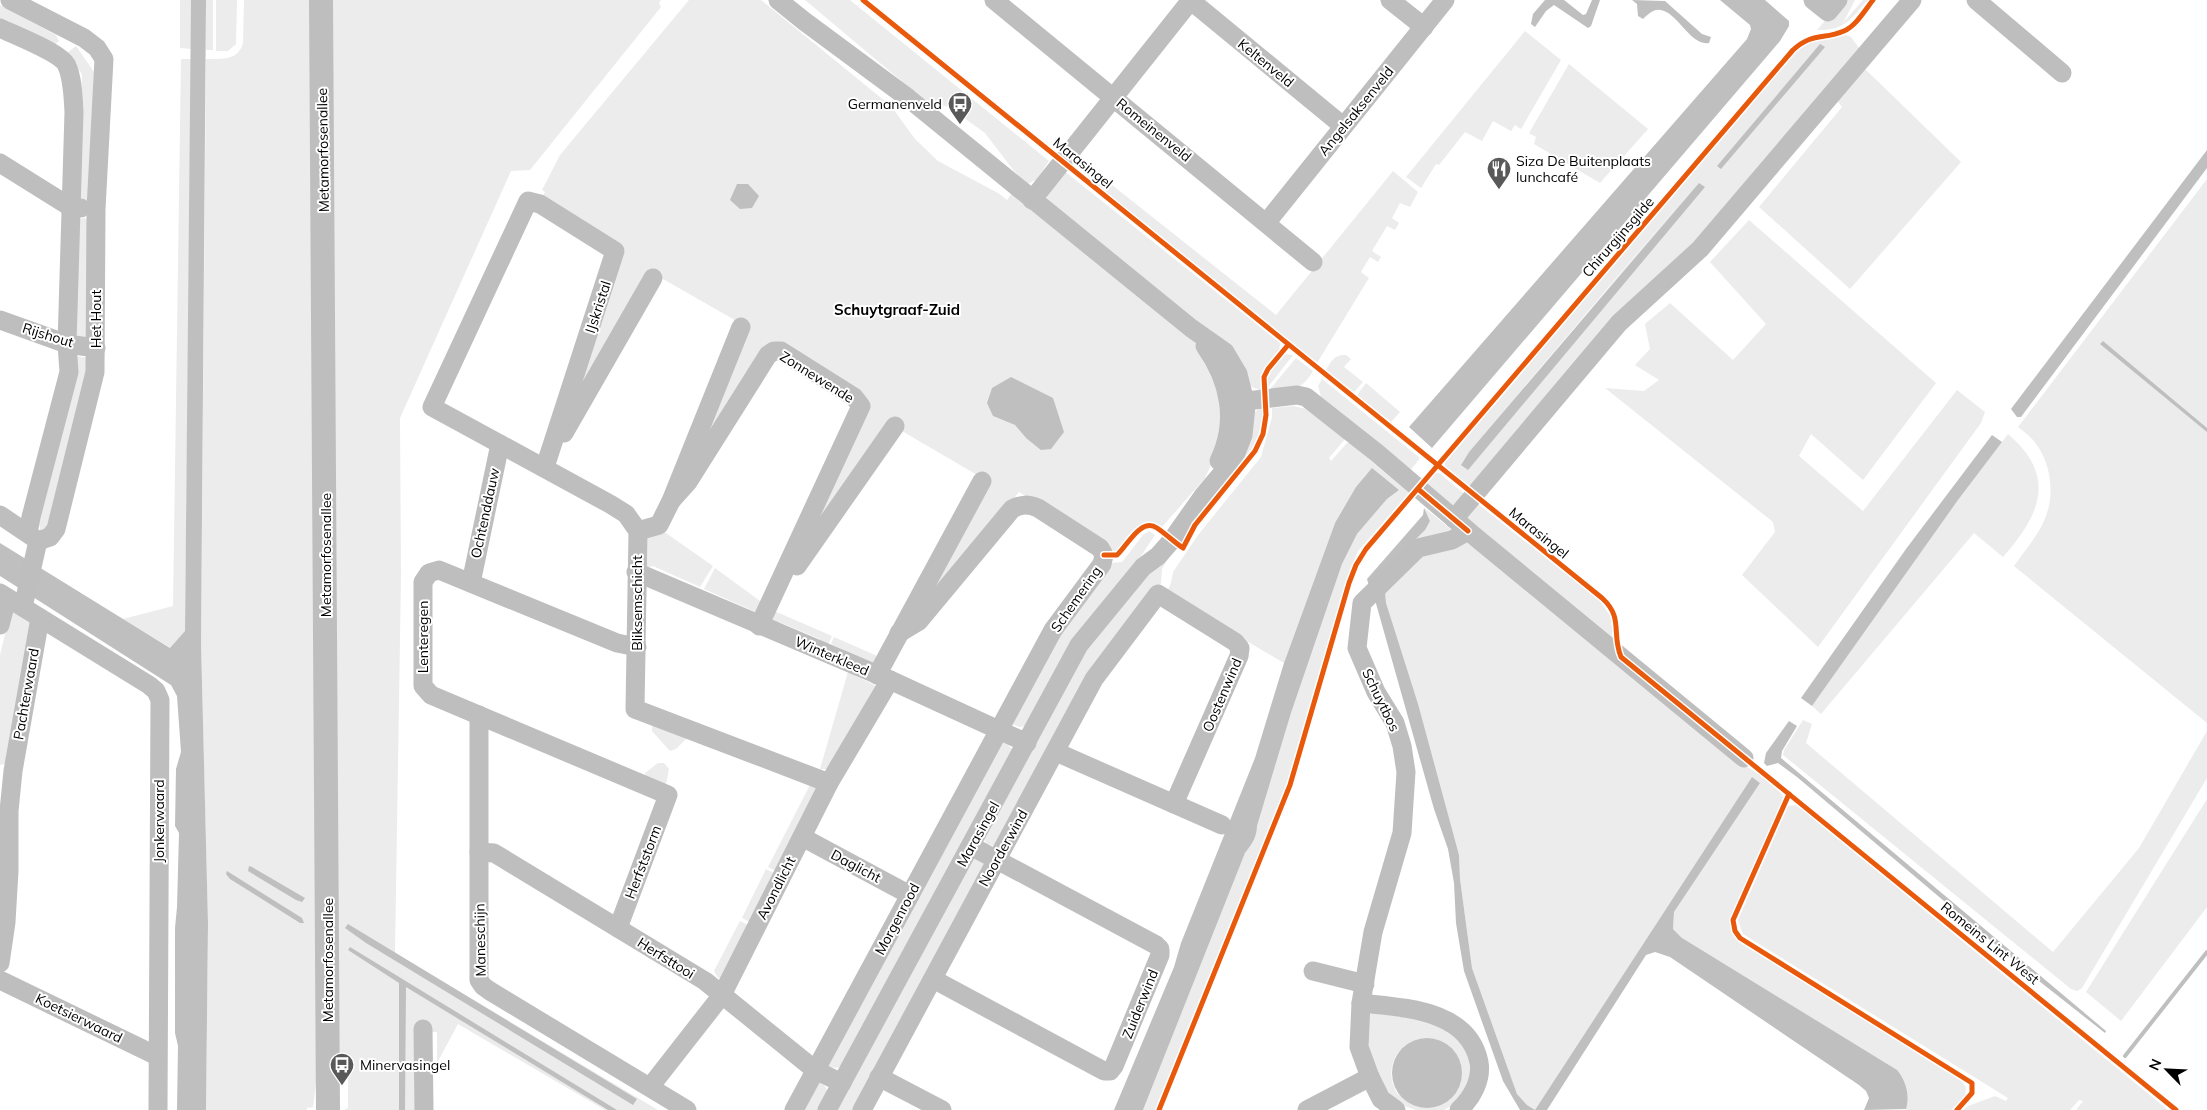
<svg xmlns="http://www.w3.org/2000/svg" width="2207" height="1110" viewBox="0 0 2207 1110" font-family="Mulish,sans-serif">
	<rect width="100%" height="100%" fill="#fff"/>
	<!-- green -->
	<g fill="#ececec" fill-rule="evenodd">
		<polygon points="180,0 191,0 191,49 180,48"/>
		<rect x="206" y="0" width="7" height="50"/>
		<polygon points="216,0 237,0 236,44 228,51 216,51"/>
		<path d="M244,0H312L319,1058L313,1107L307,1108V1110H206L208,923L201,642L206,59C222,59 238,61 243,43Z"/>
		<polygon points="328,0 661,0 659,3 661,7 530,170 511,171 400,418 401,575 395,953 658,1110 605,1110 458,1024 437,1063 437,1032 428,1032 419,1110 344,1110 348,1108 348,1062 341,1061 335,1015"/>
		<path d="M689,0H761L891,106L915,139L938,161L998,193L1007,200L1012,193L1189,335L1212,364L1225,425L1217,452L1205,478L1162,527C1139,513 1129,536 1116,552L1019,492L920,613L989,482L902,431L804,546L865,398L774,341L689,474L747,327L649,271L570,408L625,250L545,202L543,196L545,192L542,190L560,155ZM993,416L1064,432L1026,438L1015,425Z"/>
		<polygon points="805,0 850,0 1049,161 1037,179 1028,184 1014,171 985,133 949,107 924,100"/>
		<path d="M1843,0H1855L1843,23L1863,0H1868C1851,19 1844,31 1817,30Z"/>
		<polygon points="0,5 56,35 59,41 53,46 0,19"/>
		<polygon points="1525,31 1561,60 1521,129 1515,125 1511,131 1493,121 1482,141 1465,132 1439,165 1436,164 1421,188 1406,177"/>
		<path d="M1846,35L1851,37L1859,48L1691,251L1472,488L1445,467V462L1797,50L1810,42ZM1695,185L1461,464L1469,452Z"/>
		<polygon points="76,46 94,72 89,200 79,201 82,74 66,54"/>
		<polygon points="181,59 191,59 185,631 171,648 123,619 173,606"/>
		<polygon points="1569,64 1648,129 1600,183 1534,144 1536,137 1529,133"/>
		<polygon points="1863,67 1961,162 1850,289 1759,207 1842,107 1836,99"/>
		<polygon points="1078,158 1276,315 1393,171 1418,192 1410,207 1400,203 1392,218 1399,223 1395,230 1387,226 1372,251 1381,257 1378,262 1370,257 1361,272 1369,278 1317,363 1096,184 1074,163"/>
		<path d="M1063,170L1280,343C1280,363 1256,361 1262,391L1252,387L1048,202L1046,194Z"/>
		<path d="M2207,179V723L2014,566C2024,551 2037,537 2044,521C2056,495 2051,461 2033,440C2029,435 2023,431 2018,427Z"/>
		<polygon points="85,218 89,223 87,336 84,342 77,337 77,225 80,219"/>
		<polygon points="1749,220 1936,383 1863,480 1811,434 1799,456 1863,511 1957,390 1985,412 1981,423 1818,647 1742,575 1775,532 1773,522 1605,388 1644,391 1659,380 1635,365 1650,349 1645,324 1670,303 1733,360 1766,324 1710,262"/>
		<polygon points="1285,354 1293,355 1268,387 1268,373"/>
		<path d="M1346,355L1351,359L1344,367L1363,382L1354,392L1326,370C1331,361 1335,354 1346,355Z"/>
		<polygon points="76,356 88,358 86,381 51,526 41,536 38,516"/>
		<path d="M1296,358L1313,371C1301,391 1293,389 1272,391L1271,388Z"/>
		<polygon points="1322,379 1420,458 1408,473 1322,400 1318,386"/>
		<polygon points="1366,383 1400,412 1391,422 1357,395"/>
		<path d="M1263,406C1265,455 1216,487 1192,525C1188,530 1187,537 1183,542H1179L1252,414Z"/>
		<path d="M1294,406L1306,409L1345,439L1329,458L1331,461L1347,443H1350L1409,493L1358,551L1350,572L1286,789L1155,1110H1143L1245,853C1252,844 1257,837 1257,826L1291,713L1342,564L1357,534L1387,499L1399,490L1335,523L1284,663L1166,594L1171,583L1173,572L1198,535L1261,457L1272,417V408Z"/>
		<path d="M2008,434C2057,476 2041,514 2003,557L1974,533L1821,714L1812,706L1958,500Z"/>
		<polygon points="1436,473 1439,473 1466,495 1457,505 1451,507 1423,487"/>
		<polygon points="1478,504 1600,601 1611,617 1613,644 1478,532 1480,528 1465,516"/>
		<path d="M1424,508C1440,519 1453,533 1469,541L1726,754C1745,766 1772,779 1784,798L1732,916C1730,926 1732,931 1738,940L1961,1080L1966,1087L1965,1098L1951,1110H1905L1906,1109L1682,938L1673,929L1674,912L1760,783L1752,777L1535,1110L1527,1105L1517,1094L1472,968L1460,879L1459,855L1386,603L1382,575L1430,521Z"/>
		<polygon points="660,529 713,566 700,587 653,566 646,568 644,537"/>
		<polygon points="1149,531 1155,535 1027,726 1019,727 1012,724 1060,634 1109,566 1112,563 1122,562 1143,535"/>
		<polygon points="1171,553 1162,569 1161,583 994,846 987,844 984,839 1080,657 1147,571"/>
		<polygon points="715,568 760,601 761,607 758,613 704,589"/>
		<polygon points="20,610 34,622 5,764 0,765 0,655 10,613"/>
		<polygon points="772,610 832,636 826,649 817,644 820,639 779,622 777,627 771,620"/>
		<polygon points="834,637 882,658 876,666 831,644"/>
		<polygon points="848,672 876,686 828,769 820,769"/>
		<polygon points="1803,720 1812,724 1806,743 2053,952 2139,848 2207,731 2207,778 2082,988 2077,991 2071,989 1783,755 1784,750"/>
		<polygon points="652,725 688,737 676,749 670,751 652,731"/>
		<polygon points="1004,741 1012,749 844,1065 837,1068 829,1067 826,1062 994,747"/>
		<polygon points="658,763 664,763 669,769 666,785 645,777 645,773"/>
		<polygon points="812,781 819,785 776,871 768,867"/>
		<polygon points="2207,799 2207,907 2121,1021 2086,992"/>
		<polygon points="1795,805 1799,807 2168,1110 2076,1110 2083,1101 2079,1100 2070,1110 1963,1110 1968,1106 1995,1096 2006,1101 2008,1098 1743,934 1738,920 1788,806"/>
		<polygon points="973,858 979,858 985,862 855,1110 835,1110"/>
		<polygon points="766,869 778,875 750,922 742,918"/>
		<polygon points="740,921 752,927 722,978 718,978 714,971"/>
		<path d="M1372,1013L1433,1021L1454,1033L1468,1047L1471,1068V1080L1458,1102L1444,1110H1416L1407,1107L1394,1098L1383,1086L1368,1051V1016ZM1398,1052H1455L1461,1063L1398,1095C1389,1080 1389,1067 1398,1052Z"/>
		<polygon points="819,1082 825,1086 828,1093 820,1110 804,1110"/>
	</g>
	<!-- water -->
	<g fill="#bfbfbf">
		<polygon points="191,0 206,0 201,642 208,923 206,1110 177,1110 178,1046 175,1033 175,928 177,907 179,833 175,826 176,769 181,752 177,696 171,685 0,576 0,543 170,648 185,631"/>
		<polygon points="1545,0 1564,0 1583,15 1586,14 1592,0 1600,0 1591,26 1588,28 1554,5 1546,11 1535,27 1531,24 1533,14"/>
		<path d="M1632,0L1665,1L1702,34L1711,37L1709,43C1688,47 1674,2 1653,11C1649,13 1646,16 1643,19L1638,16L1637,4Z"/>
		<polygon points="1720,0 1765,0 1789,21 1789,26 1780,41 1432,448 1409,427 1747,39 1751,29 1750,25"/>
		<polygon points="1820,44 1825,47 1721,169 1717,166"/>
		<polygon points="2207,150 2207,168 2021,417 2017,417 2011,409"/>
		<polygon points="1699,183 1705,187 1468,470 1461,465 1469,452"/>
		<polygon points="737,184 748,184 759,196 752,208 740,209 730,200"/>
		<polygon points="2103,341 2207,428 2207,432 2100,344"/>
		<polygon points="1011,377 1053,398 1064,432 1051,449 1041,450 1026,438 1015,425 993,416 987,403 992,388"/>
		<polygon points="1992,435 2002,442 1958,500 1812,706 1801,698 1906,549"/>
		<path d="M1372,468L1399,490L1387,499L1357,534L1342,564L1291,713L1257,826C1257,837 1252,844 1245,853L1143,1110H1114L1174,967L1181,943L1255,758L1284,663L1335,523L1356,487Z"/>
		<polygon points="1424,508 1430,521 1425,530 1369,586 1367,579 1423,515"/>
		<polygon points="1385,592 1386,603 1418,704 1459,855 1460,879 1472,968 1517,1094 1527,1105 1535,1110 1520,1110 1503,1081 1464,971 1456,923 1454,883 1448,849 1434,809 1375,600"/>
		<polygon points="1789,721 1797,726 1782,751 1781,758 2106,1031 2105,1033 2034,977 1797,777 1778,763 1767,766 1764,763 1766,753"/>
		<path d="M1752,777L1760,783L1674,912L1673,929L1682,938L1897,1070C1906,1081 1910,1095 1906,1109L1864,1110L1869,1098L1866,1091L1859,1085L1670,957L1655,952L1646,955L1547,1110H1535Z"/>
		<polygon points="249,866 252,867 305,898 302,902 296,900 248,871"/>
		<polygon points="227,871 302,918 304,923 300,923 230,879 226,874"/>
		<polygon points="348,924 637,1099 633,1105 366,943 345,928"/>
		<polygon points="350,947 617,1110 608,1110 406,987 405,1110 399,1110 399,983 348,950"/>
		<circle cx="1427" cy="1073" r="35"/>
	</g>
	<g fill="none" stroke-linecap="round" stroke-linejoin="round">
		<!-- stream -->
		<polyline stroke="#bfbfbf" stroke-width="4" points="2125,1056 2207,952"/>
		<!-- minor -->
		<g stroke="#bebebe" stroke-width="19">
			<polyline points="10,0 84,38 97,48 104,59 96,209 95,372 56,529 50,537 38,541"/>
			<polyline points="778,0 804,21 908,98 1191,328 1225,352 1238,374 1246,406 1243,435 1236,453 1230,464 1203,496 1172,540 1158,556 1143,567 1079,645 827,1110"/>
			<polyline points="994,0 1313,262"/>
			<polyline points="1190,0 1343,126"/>
			<polyline points="1390,0 1424,27"/>
			<polyline points="1813,0 1828,12 1838,0"/>
			<polyline points="1976,0 2062,73"/>
			<path d="M0,28C14,35 62,53 67,66C73,80 73,97 74,112L67,344L69,372L31,517L28,533"/>
			<polyline points="0,163 72,208 81,208"/>
			<polyline points="1032,200 1191,0"/>
			<polyline points="1267,222 1445,0"/>
			<polyline points="0,320 67,344 96,348"/>
			<path d="M1205,346C1230,381 1238,422 1219,461"/>
			<polyline points="1229,403 1297,395 1306,397 1377,453 1479,540 1744,758"/>
			<polyline points="564,433 653,278"/>
			<polyline points="545,467 615,251 540,204 528,201 432,407 610,504 626,514 638,531 635,709 829,783"/>
			<polyline points="671,501 688,482 768,355 774,351 781,351 854,397 861,406 759,626"/>
			<polyline points="0,515 37,540"/>
			<polyline points="1454,519 1619,323 1700,249 1912,0"/>
			<polyline points="638,531 659,525 671,501 741,327"/>
			<polyline points="797,566 895,426"/>
			<polyline points="636,572 890,680 1027,743"/>
			<polyline points="471,583 500,444"/>
			<polyline points="0,593 149,685 156,691 160,700 158,1110"/>
			<polyline points="23,607 38,541"/>
			<polyline points="0,625 7,598"/>
			<polyline points="877,675 982,481"/>
			<polyline points="479,715 479,980 483,986 490,991 687,1110"/>
			<polyline points="1056,752 1222,825"/>
			<polyline points="802,837 910,895"/>
			<polyline points="479,852 494,853 705,981 815,1070 842,1083"/>
			<polyline points="618,928 668,795 431,695 423,686 423,582 429,573 439,570 617,643 637,647"/>
			<polyline points="0,963 6,922 9,871 9,811 13,771 40,618"/>
			<polyline points="1313,971 1365,984"/>
			<polyline points="933,979 1104,1071 1110,1071 1114,1066 1160,955 1160,949 1156,945 971,846"/>
			<polyline points="0,980 157,1056"/>
			<path d="M1361,1003C1404,1008 1468,1009 1479,1062C1482,1080 1472,1098 1459,1110"/>
			<polyline points="423,1029 424,1110"/>
			<polyline points="879,1077 942,1110"/>
			<polyline points="650,1087 722,995 829,783 890,680"/>
			<path d="M794,1110L1053,630L1102,564L1104,555L1100,548L1038,508C1028,504 1022,504 1012,509L919,621L899,633"/>
			<polyline points="862,1110 1094,679 1158,594 1235,642 1240,648 1239,656 1174,804"/>
			<polyline points="1307,1110 1370,1077"/>
			<polyline points="1396,1110 1381,1099 1370,1077 1359,1047 1361,1003 1373,932 1402,833 1406,772 1402,746 1395,723 1376,692 1357,648 1362,603 1418,548 1452,540 1468,531"/>
		</g>
		<!-- major -->
		<polyline stroke="#bebebe" stroke-width="24" points="321,0 328,1110"/>
		<defs>
			<g id="cycleway">
				<path d="M863,0L1602,598C1624,618 1611,633 1621,657L2176,1110"/>
				<polyline points="1418,489 1468,531"/>
				<path d="M1104,555H1117C1127,546 1141,517 1157,528C1166,534 1174,542 1183,548L1195,525L1255,451L1263,434L1266,415L1264,377L1268,369L1288,345"/>
				<polyline points="1789,794 1733,920 1735,931 1740,938 1972,1083 1972,1093 1957,1110"/>
				<path d="M1159,1110L1290,785L1349,583L1356,565L1366,549L1793,50C1813,32 1823,40 1844,31C1856,26 1865,10 1873,0"/>
			</g>
		</defs>
		<!-- cycleway casing -->
		<use href="#cycleway" stroke="#fff" stroke-width="8"/>
		<!-- cycleway -->
		<use href="#cycleway" stroke="#e8590c" stroke-width="5"/>
	</g>
	<!-- icons -->
	<defs>
		<symbol id="bus-pin" viewBox="-11 -11 22 30"><path d="M0 17L-7.5 6A9.5 9.5 0 1 1 7.5 6Z" fill="#595959" stroke="#fff"/><path d="M-5-6H5V4H4V6H2V4H-2V6H-4V4H-5ZM-3.5-4V0h7V-4ZM-3.5 1.2v1.5H-2V1.2ZM2 1.2v1.5H3.5V1.2Z" fill="#fff"/></symbol>
		<symbol id="restaurant-pin" viewBox="-11 -11 22 30"><path d="M0 17L-7.5 6A9.5 9.5 0 1 1 7.5 6Z" fill="#595959" stroke="#fff"/><path d="M-5-6h1v4h1v-4h1v4h1v-4h1v5L-1.5 .5V6h-2V.5L-5-1ZM5-6V6H3V1.5H1.5Q1.5-4 5-6Z" fill="#fff"/></symbol>
	</defs>
	<g fill-rule="evenodd">
		<use href="#bus-pin" x="946" y="90" width="28" height="38"/>
		<use href="#restaurant-pin" x="1485" y="155" width="28" height="38"/>
		<use href="#bus-pin" x="328" y="1051" width="28" height="38"/>
	</g>
	<g text-anchor="middle" stroke-width="4" stroke-linejoin="round" paint-order="stroke">
		<!-- street labels -->
		<g font-size="14" fill="#000" stroke="#fff">
			<text transform="translate(1266 63) rotate(39)" y="5">Keltenveld</text>
			<text transform="translate(1356 111) rotate(-51)" y="5">Angelsaksenveld</text>
			<text transform="translate(1154 130) rotate(39)" y="5">Romeinenveld</text>
			<text transform="translate(323 150) rotate(-91)" y="5">Metamorfosenallee</text>
			<text transform="translate(1083 163) rotate(39)" y="5">Marasingel</text>
			<text transform="translate(1618 237) rotate(-49)" y="5">Chirurgijnsgilde</text>
			<text transform="translate(598 307) rotate(-72)" y="5">IJskristal</text>
			<text transform="translate(96 319) rotate(-90)" y="5">Het Hout</text>
			<text transform="translate(48 335) rotate(17)" y="5">Rijshout</text>
			<text transform="translate(817 377) rotate(32)" y="5">Zonnewende</text>
			<text transform="translate(485 513) rotate(-78)" y="5">Ochtenddauw</text>
			<text transform="translate(1539 533) rotate(39)" y="5">Marasingel</text>
			<text transform="translate(326 555) rotate(-90)" y="5">Metamorfosenallee</text>
			<text transform="translate(1076 599) rotate(-55)" y="5">Schemering</text>
			<text transform="translate(637 603) rotate(-90)" y="5">Bliksemschicht</text>
			<text transform="translate(423 637) rotate(-90)" y="5">Lenteregen</text>
			<text transform="translate(832 656) rotate(23)" y="5">Winterkleed</text>
			<text transform="translate(26 694) rotate(-80)" y="5">Pachterwaard</text>
			<text transform="translate(1222 695) rotate(-67)" y="5">Oostenwind</text>
			<text transform="translate(1381 700) rotate(64)" y="5">Schuytbos</text>
			<text transform="translate(159 821) rotate(-90)" y="5">Jonkerwaard</text>
			<text transform="translate(978 834) rotate(-61)" y="5">Marasingel</text>
			<text transform="translate(1003 848) rotate(-61)" y="5">Noorderwind</text>
			<text transform="translate(643 862) rotate(-69)" y="5">Herfststorm</text>
			<text transform="translate(856 866) rotate(28)" y="5">Daglicht</text>
			<text transform="translate(776 888) rotate(-63)" y="5">Avondlicht</text>
			<text transform="translate(897 919) rotate(-62)" y="5">Morgenrood</text>
			<text transform="translate(480 940) rotate(-91)" y="5">Maneschijn</text>
			<text transform="translate(1990 943) rotate(39)" y="5">Romeins Lint West</text>
			<text transform="translate(666 958) rotate(32)" y="5">Herfsttooi</text>
			<text transform="translate(328 960) rotate(-90)" y="5">Metamorfosenallee</text>
			<text transform="translate(1140 1004) rotate(-68)" y="5">Zuiderwind</text>
			<text transform="translate(79 1018) rotate(26)" y="5">Koetsierwaard</text>
		</g>
		<!-- poi labels -->
		<g font-size="14" fill="#000" stroke="#fff" text-anchor="start">
			<text x="942" y="109" text-anchor="end">Germanenveld</text>
			<text x="1516" y="166">Siza De Buitenplaats<tspan x="1516" dy="16">lunchcafé</tspan></text>
			<text x="360" y="1070">Minervasingel</text>
		</g>
		<!-- neighbourhood labels -->
		<g font-size="15" font-weight="bold" fill="#000" stroke="#fff">
			<text x="897" y="315">Schuytgraaf-Zuid</text>
		</g>
	</g>
	<!-- north arrow -->
	<g transform="translate(2167 1070) rotate(294)" stroke="#ffffff" stroke-width="4" paint-order="stroke">
	<path d="M0-4L9 19L0 12L-9 19Z" fill="#000000"/>
	<text y="-8" font-size="14" font-weight="bold" text-anchor="middle" fill="#000000">N</text>
	</g>
</svg>
